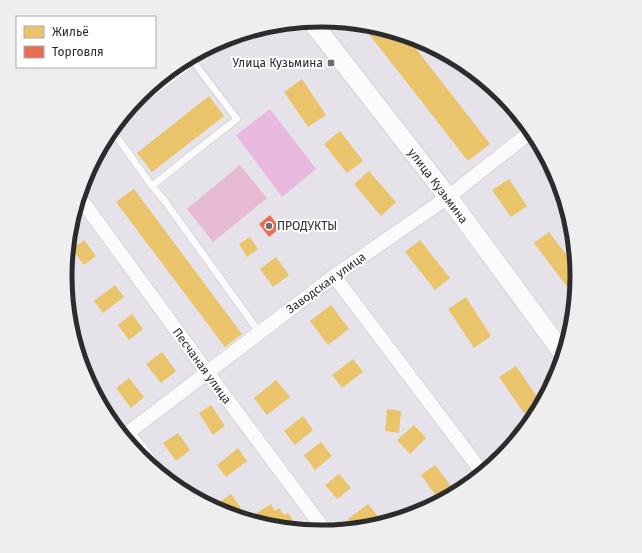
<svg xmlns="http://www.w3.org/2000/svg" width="642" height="553" viewBox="0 0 642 553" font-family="'Fira Sans',sans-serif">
	<rect width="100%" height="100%" fill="#e6e2ea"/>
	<!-- green -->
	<polygon fill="#e5bad2" points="240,165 267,198 213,242 187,209"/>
	<!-- pitch -->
	<polygon fill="#e9b8de" points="270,109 316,169 282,197 236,135"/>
	<!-- homes -->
	<g fill="#e9c46a">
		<polygon points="365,29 407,37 490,144 468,161"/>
		<polygon points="302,79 326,115 308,127 284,92"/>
		<polygon points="209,96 224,116 152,172 137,153"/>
		<polygon points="340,131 363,161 347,173 324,144"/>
		<polygon points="369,171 396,202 381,216 354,184"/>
		<polygon points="509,179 527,206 511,217 492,190"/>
		<polygon points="134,189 242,334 225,347 116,202"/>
		<polygon points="549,232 576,267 577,277 575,289 571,292 534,243"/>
		<polygon points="250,237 258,249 247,257 239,244"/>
		<polygon points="84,240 96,256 84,265 72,249"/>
		<polygon points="420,240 450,278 435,290 405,252"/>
		<polygon points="276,257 289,275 273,287 260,269"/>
		<polygon points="115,285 124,297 103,313 94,301"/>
		<polygon points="466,297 491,336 474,348 448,309"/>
		<polygon points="331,305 349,329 328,345 310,321"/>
		<polygon points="132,314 143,329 129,340 118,325"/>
		<polygon points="162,352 176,371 161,383 146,364"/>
		<polygon points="353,359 363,372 342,388 332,375"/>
		<polygon points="516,366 540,401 524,413 499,377"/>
		<polygon points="129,378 144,397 131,408 116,388"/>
		<polygon points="276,380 290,397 267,415 254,398"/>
		<polygon points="211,405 225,426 213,435 199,413"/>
		<polygon points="387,409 401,411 399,433 385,431"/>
		<polygon points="303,416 313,430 295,445 284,431"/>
		<polygon points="414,425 426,438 410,454 397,440"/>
		<polygon points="178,433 190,450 176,461 163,443"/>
		<polygon points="321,442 332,456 315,470 304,455"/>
		<polygon points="238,448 247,461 226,477 217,465"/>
		<polygon points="435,465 454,490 439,500 421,475"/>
		<polygon points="339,474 351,488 337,499 325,485"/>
		<polygon points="231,494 241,508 231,515 223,513 213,507"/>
		<polygon points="271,504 275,511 279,508 284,515 288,513 297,527 296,528 261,521 257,513"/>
		<polygon points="368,504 381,520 379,522 354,526 348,519"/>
	</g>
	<!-- shops -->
	<polygon fill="#e76f51" points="270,215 280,228 269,237 259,224"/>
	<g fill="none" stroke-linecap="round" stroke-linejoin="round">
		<defs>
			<g id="lane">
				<polyline points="114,133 152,186 192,154 237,119 192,60"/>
				<polyline points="152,186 164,200 259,332"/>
			</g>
			<g id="street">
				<polyline points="137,100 183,66"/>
				<polyline points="80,198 207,372 326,532"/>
				<polyline points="334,276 482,472"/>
				<polyline points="128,433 155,468"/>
				<polyline points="125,435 334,276 448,197 528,134"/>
			</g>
			<polyline id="secondary" points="312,22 448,197 562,352"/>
		</defs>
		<!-- lane casing -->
		<use href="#lane" stroke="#c1c1c2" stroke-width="8"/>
		<!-- street casing -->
		<use href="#street" stroke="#c1c1c2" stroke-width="15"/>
		<!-- secondary casing -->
		<use href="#secondary" stroke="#c1c1c2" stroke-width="20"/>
		<!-- lane -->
		<use href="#lane" stroke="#fbfbfc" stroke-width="7"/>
		<!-- street -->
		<use href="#street" stroke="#fbfbfc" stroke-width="14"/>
		<!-- secondary -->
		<use href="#secondary" stroke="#fbfbfc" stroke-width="19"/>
	</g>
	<!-- markers -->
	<g fill="#6d6c6e" stroke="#fff" stroke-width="1.5">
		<rect x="327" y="59" width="8" height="8" rx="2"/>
		<circle cx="269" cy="226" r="4"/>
	</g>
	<g text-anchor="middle" stroke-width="4" stroke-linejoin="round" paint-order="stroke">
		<!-- poi labels -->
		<g font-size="12" fill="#2c2c2c" stroke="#fff" text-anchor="end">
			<text x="323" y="67">Улица Кузьмина</text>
			<text x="277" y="230" text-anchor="start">ПРОДУКТЫ</text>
		</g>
		<!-- street labels -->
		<g font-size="12" fill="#2c2c2c" stroke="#fff">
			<text transform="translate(438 186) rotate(53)" y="4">улица Кузьмина</text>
			<text transform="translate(326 283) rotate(-36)" y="4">Заводская улица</text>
			<text transform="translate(202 366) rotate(54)" y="4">Песчаная улица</text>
		</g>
	</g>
	<!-- crop -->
	<path d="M0 0H642V553H0ZM72 276a249 249 0 1 1 498 0a249 249 0 1 1-498 0Z" fill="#eee" fill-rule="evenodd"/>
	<path fill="none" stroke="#2c2c2c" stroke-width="5" d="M72 276a249 249 0 1 1 498 0a249 249 0 1 1-498 0Z"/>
	<!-- legend -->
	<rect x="16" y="16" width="140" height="52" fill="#ffffff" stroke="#ababab"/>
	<rect x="24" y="26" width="20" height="12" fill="#e9c46a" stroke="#ababab"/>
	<text x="52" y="36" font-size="12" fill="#2c2c2c">Жильё</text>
	<rect x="24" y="46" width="20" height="12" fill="#e76f51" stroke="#ababab"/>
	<text x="52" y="56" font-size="12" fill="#2c2c2c">Торговля</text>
</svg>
